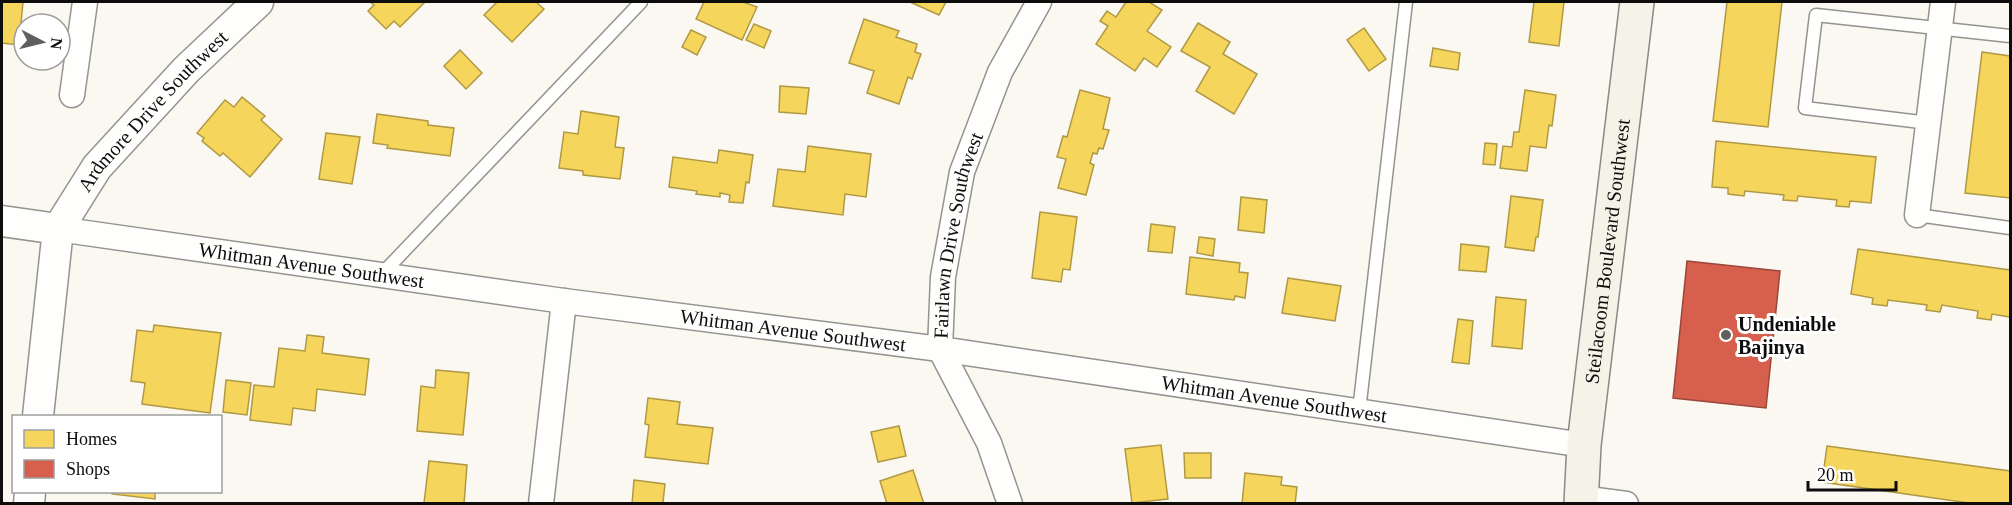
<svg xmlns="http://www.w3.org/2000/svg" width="2012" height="505" viewBox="0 0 2012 505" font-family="Georgia,serif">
	<rect width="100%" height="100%" fill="#fbf8f1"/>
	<!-- homes -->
	<g fill="#f6d55c" stroke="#b09944" stroke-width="1.5">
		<polygon points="2,2 23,2 19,45 2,43"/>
		<polygon points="370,2 425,2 400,27 394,21 386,29 368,11 374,5"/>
		<polygon points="497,2 536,2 544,9 512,42 484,15"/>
		<polygon points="704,2 743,2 757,7 742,40 696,19"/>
		<polygon points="910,2 946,2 939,15"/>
		<polygon points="1126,2 1149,2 1162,10 1147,31 1171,47 1157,67 1144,58 1135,71 1096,44 1108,26 1100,21 1107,11 1116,17"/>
		<polygon points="1534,2 1564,2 1559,46 1529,42"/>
		<polygon points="1727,2 1782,2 1768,127 1713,121"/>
		<polygon points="864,19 899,31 896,37 917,44 915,52 921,54 912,79 908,77 899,104 867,93 874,71 849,63"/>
		<polygon points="1198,23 1230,42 1223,54 1257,74 1234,114 1196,91 1210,67 1181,51"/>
		<polygon points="754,24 771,31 764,48 746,40"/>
		<polygon points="1364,28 1386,59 1369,71 1347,40"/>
		<polygon points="691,30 706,37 697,55 682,47"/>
		<polygon points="1433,48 1460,53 1458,70 1430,66"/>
		<polygon points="460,50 482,73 466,89 444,66"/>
		<polygon points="1982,52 2010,56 2010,198 1965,193"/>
		<polygon points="780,86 809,88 806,114 779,112"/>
		<polygon points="1080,90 1110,98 1103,129 1109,130 1103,149 1099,148 1097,154 1093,153 1090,163 1094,165 1086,195 1058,188 1066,159 1057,157 1063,136 1067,137"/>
		<polygon points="1525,90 1556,95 1552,126 1549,125 1546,148 1530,146 1527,171 1500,168 1503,146 1512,147 1514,132 1519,132"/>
		<polygon points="242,97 265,116 261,120 282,139 250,177 223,153 220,156 202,141 204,138 197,133 225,100 234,107"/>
		<polygon points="581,111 619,117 615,147 624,148 620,179 583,175 583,171 559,168 564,132 578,134"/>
		<polygon points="377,114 428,121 428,125 454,128 450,156 387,148 388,145 373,143"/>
		<polygon points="326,133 360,137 352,184 319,179"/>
		<polygon points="1716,141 1876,157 1871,203 1850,201 1849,207 1836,206 1837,200 1798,196 1797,201 1783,200 1784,195 1745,191 1744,196 1728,194 1728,188 1712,187"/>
		<polygon points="1485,143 1497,144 1495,165 1483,164"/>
		<polygon points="808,146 871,154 866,197 845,194 843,215 773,206 778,169 805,172"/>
		<polygon points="719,150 753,155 749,183 746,182 743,203 729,202 730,195 720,193 720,197 696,194 697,191 669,187 673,157 717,163"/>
		<polygon points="1511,196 1543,200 1538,237 1536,237 1534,251 1505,247"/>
		<polygon points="1241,197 1267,200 1264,233 1238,230"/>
		<polygon points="1040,212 1077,217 1070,270 1063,269 1061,282 1032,278"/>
		<polygon points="1151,224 1175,227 1172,253 1148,251"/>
		<polygon points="1199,237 1215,239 1213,256 1197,253"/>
		<polygon points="1461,244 1489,247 1486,272 1459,270"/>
		<polygon points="1858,249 2010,270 2010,317 1992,314 1991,320 1977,318 1978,311 1942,305 1940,312 1926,310 1927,305 1888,300 1887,306 1872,304 1873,298 1851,294"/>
		<polygon points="1190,257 1240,263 1239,272 1248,273 1245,298 1235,296 1234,300 1186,294"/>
		<polygon points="1288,278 1341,286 1335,321 1282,313"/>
		<polygon points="1496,297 1526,300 1522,349 1492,346"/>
		<polygon points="1458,319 1473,321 1469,364 1452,362"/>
		<polygon points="154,325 221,333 210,413 142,404 145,383 131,381 137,330 153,332"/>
		<polygon points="307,335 324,337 322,353 369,359 365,395 317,389 315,411 293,408 291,425 250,420 254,385 274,387 279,348 305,351"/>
		<polygon points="436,370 469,373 463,435 417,431 421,386 435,388"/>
		<polygon points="226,380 251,383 247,415 223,412"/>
		<polygon points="648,398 680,402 677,424 713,428 708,464 645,457 649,425 645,424"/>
		<polygon points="899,426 906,456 878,462 871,432"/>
		<polygon points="1161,445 1168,499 1132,503 1125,449"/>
		<polygon points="1827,446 2010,471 2010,504 1976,504 1822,482"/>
		<polygon points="1184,453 1211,453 1211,478 1185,478"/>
		<polygon points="429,461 467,465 464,504 424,503"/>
		<polygon points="913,470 924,504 887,504 880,481"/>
		<polygon points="1245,473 1282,477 1281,485 1297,487 1295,504 1242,504"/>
		<polygon points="634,480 665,484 663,502 667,504 632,504"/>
		<polygon points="113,492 155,492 155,499 112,494"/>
	</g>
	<!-- shops -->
	<polygon fill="#d6604d" stroke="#9a473a" stroke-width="1.5" points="1687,261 1780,271 1766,408 1673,398"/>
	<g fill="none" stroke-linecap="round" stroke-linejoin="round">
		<defs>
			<g id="service">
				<polyline points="1929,123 1805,108 1816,15 2010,36"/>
				<polyline points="1917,215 2010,228"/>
				<polyline points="381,275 641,2"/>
				<polyline points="1359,411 1406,2"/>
			</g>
			<g id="minor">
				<polyline points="72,95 85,2"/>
				<polyline points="1917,215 1943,2"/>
				<path id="s1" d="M58,229L564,301L940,349L1584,445"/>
				<polyline points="1581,498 1626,504"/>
				<polyline points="541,504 564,301"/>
				<path id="s2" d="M1010,504L989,443L940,349L943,277L962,172L1000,72L1039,2"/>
			</g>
			<g id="tertiary">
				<polyline points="2,221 58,229"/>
				<path id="s3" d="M38,416L58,229L97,167L186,70L258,2"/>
				<polyline points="29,504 30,492"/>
			</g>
			<g id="secondary">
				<path id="s4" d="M1581,504L1584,445L1637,2"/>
			</g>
		</defs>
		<!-- service casing -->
		<use href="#service" stroke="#949390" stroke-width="15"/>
		<!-- minor casing -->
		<use href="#minor" stroke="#949390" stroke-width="27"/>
		<!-- tertiary casing -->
		<use href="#tertiary" stroke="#949390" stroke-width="33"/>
		<!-- secondary casing -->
		<use href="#secondary" stroke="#8b8986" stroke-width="36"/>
		<!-- service -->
		<use href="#service" stroke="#fefefd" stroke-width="12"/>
		<!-- minor -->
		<use href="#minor" stroke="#fefefd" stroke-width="24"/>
		<!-- tertiary -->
		<use href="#tertiary" stroke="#fefefd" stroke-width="30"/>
		<!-- secondary -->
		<use href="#secondary" stroke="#f5f2e8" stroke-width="33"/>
	</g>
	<!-- markers -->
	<circle fill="#605f5d" stroke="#fff" stroke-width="2" cx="1726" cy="335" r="6"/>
	<g text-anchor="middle" stroke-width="6" stroke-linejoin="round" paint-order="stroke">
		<!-- street labels -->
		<g font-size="20" fill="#0d0d0d" stroke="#fff">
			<text dy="7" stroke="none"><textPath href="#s3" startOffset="340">Ardmore Drive Southwest</textPath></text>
			<text dy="7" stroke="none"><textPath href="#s2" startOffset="286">Fairlawn Drive Southwest</textPath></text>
			<text dy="7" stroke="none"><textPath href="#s4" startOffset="254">Steilacoom Boulevard Southwest</textPath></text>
			<text dy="7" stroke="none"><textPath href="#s1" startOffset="256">Whitman Avenue Southwest</textPath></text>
			<text dy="7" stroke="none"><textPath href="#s1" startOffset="742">Whitman Avenue Southwest</textPath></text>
			<text dy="7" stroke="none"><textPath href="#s1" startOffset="1228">Whitman Avenue Southwest</textPath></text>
		</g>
		<!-- poi labels -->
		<g font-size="20" font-weight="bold" fill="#0d0d0d" stroke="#fff" text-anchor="start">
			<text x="1738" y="331">Undeniable<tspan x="1738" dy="23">Bajinya</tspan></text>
		</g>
	</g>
	<!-- border -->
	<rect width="2012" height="505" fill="none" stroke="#0d0d0d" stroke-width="6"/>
	<!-- legend -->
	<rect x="12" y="415" width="210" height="78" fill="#ffffff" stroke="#9e9e9e" stroke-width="1.5"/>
	<rect x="24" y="430" width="30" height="18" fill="#f6d55c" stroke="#9e9e9e" stroke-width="1.5"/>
	<text x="66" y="445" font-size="18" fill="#0d0d0d">Homes</text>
	<rect x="24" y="460" width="30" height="18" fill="#d6604d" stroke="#9e9e9e" stroke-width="1.5"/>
	<text x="66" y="475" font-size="18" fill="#0d0d0d">Shops</text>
	<!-- north arrow -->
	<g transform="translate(42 42) rotate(97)"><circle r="28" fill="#ffffff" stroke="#9e9e9e" stroke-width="1.5"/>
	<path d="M0-4.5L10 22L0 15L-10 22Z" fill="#605f5d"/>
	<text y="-9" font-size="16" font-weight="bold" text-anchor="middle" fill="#0d0d0d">N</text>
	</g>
	<!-- scale -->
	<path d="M1808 481v9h88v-9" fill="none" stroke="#0d0d0d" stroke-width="3"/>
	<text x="1817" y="481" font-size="18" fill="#0d0d0d" stroke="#ffffff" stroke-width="4.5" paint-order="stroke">20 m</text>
</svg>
